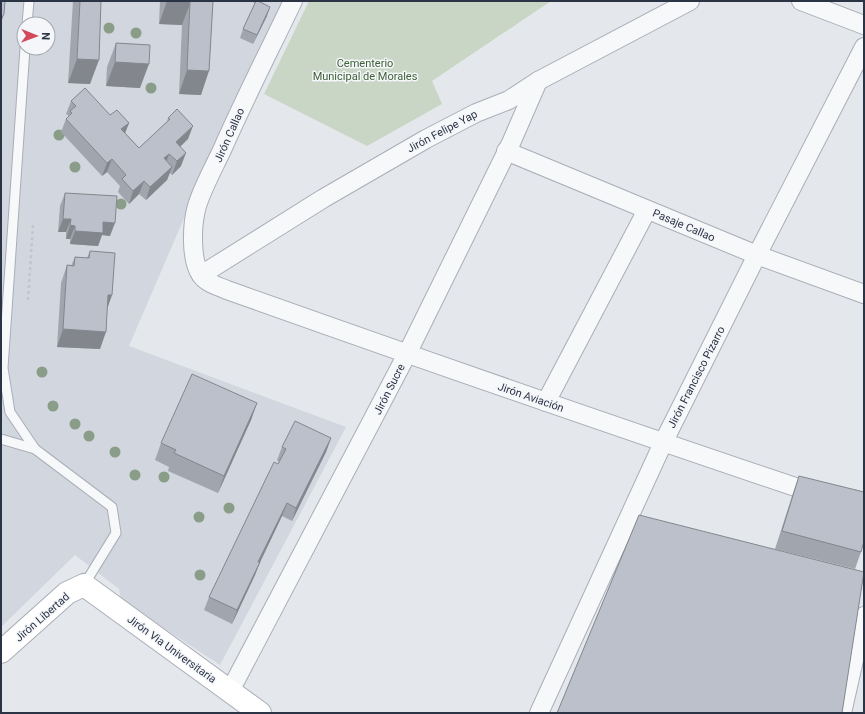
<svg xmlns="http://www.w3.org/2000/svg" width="865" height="714" viewBox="0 0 865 714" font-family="Roboto,sans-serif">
	<rect width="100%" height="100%" fill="#e4e7ec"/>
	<!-- built -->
	<path fill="#d2d6de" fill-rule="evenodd" d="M1,1H283L240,88L129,346L346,427L220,665L121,600L119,589L75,555L1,627ZM24,24H48V48H24Z"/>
	<!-- green -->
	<polygon fill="#c9d6c5" points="309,1 551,1 432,81 442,104 367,146 264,94"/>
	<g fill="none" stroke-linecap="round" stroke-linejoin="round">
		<defs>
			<g id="lane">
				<polyline points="27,24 29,1"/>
				<polyline points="25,48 3,368 10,412 35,449 112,507 116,533 84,585"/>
				<polyline points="1,439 35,449"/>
			</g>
			<g id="street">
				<path d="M293,1C269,51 244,100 222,150C214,167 202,189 197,206C192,223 190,260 201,275C206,283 218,286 227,290C438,365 651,439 864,510"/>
				<polyline points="801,1 864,25"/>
				<polyline points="506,151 757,255 864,294"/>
				<polyline points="201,275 324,198 426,139 476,113 509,100 538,81 690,1"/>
				<polyline points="546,402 647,210"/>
				<polyline points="230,691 407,354 511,143 538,81"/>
				<polyline points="539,713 663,443 757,255 864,47"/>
				<polyline points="842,713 864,616"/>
			</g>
			<polyline id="secondary" points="1,652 67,593 84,585 260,713"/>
		</defs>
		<!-- lane casing -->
		<use href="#lane" stroke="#a9aeb7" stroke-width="11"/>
		<!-- street casing -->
		<use href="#street" stroke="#a9aeb7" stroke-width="20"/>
		<!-- secondary casing -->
		<use href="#secondary" stroke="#a9aeb7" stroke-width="24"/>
		<!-- path -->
		<polyline stroke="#c2c5cb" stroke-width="2.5" stroke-dasharray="3 3" stroke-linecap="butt" points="28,300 33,225"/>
		<!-- lane -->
		<use href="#lane" stroke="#f7f8fa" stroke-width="9"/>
		<!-- street -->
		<use href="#street" stroke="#f7f8fa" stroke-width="18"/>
		<!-- secondary -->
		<use href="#secondary" stroke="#fff" stroke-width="22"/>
	</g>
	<!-- trees -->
	<g fill="#899d89">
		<circle cx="109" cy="28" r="5.5"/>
		<circle cx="136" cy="33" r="5.5"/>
		<circle cx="151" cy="88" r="5.5"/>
		<circle cx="59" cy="135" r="5.5"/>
		<circle cx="75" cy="167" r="5.5"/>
		<circle cx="121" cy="204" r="5.5"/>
		<circle cx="42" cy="372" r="5.5"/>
		<circle cx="53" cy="406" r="5.5"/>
		<circle cx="75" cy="424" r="5.5"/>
		<circle cx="89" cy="436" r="5.5"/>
		<circle cx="115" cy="452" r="5.5"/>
		<circle cx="135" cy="475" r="5.5"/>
		<circle cx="164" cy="477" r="5.5"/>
		<circle cx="229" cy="508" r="5.5"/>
		<circle cx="199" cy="517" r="5.5"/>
		<circle cx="200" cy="575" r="5.5"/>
	</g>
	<!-- wall -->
	<g fill="#a1a5ae">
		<polygon points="73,1 101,1 90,84 68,83"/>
		<polygon points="160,1 213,1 201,95 179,94 182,25 159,24"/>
		<polygon points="250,1 262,1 261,3 267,16 253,44 240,38 243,29 255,3"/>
		<polygon points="116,43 140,88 106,86 107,67"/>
		<polygon points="71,101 129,123 125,133 139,148 167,122 168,118 188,139 180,147 181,166 172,175 170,173 167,180 146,200 139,194 129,204 118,192 120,186 107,172 102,176 61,132 66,119 69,116 66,114"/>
		<polygon points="65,193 110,236 102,235 98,246 70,244 70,239 66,239 66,232 58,232 60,206"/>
		<polygon points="90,251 112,295 107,308 100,349 57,347 61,283 67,265 71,266 75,257 87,258"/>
		<polygon points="257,403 251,420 218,493 168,471 169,467 155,460 161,443"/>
		<polygon points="331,438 326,452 292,521 282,516 260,562 255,575 232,624 204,610 209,597 279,462 277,460 282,447"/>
		<polygon points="799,476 861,552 855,569 775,549 793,493"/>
	</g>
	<!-- shaded-wall -->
	<g fill="#83868d">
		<polygon points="167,1 191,1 182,25 159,24"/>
		<polygon points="270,7 267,16 253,44 257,35"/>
		<polygon points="4,14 1,23 1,19"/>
		<polygon points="77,59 99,60 90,84 68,83"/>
		<polygon points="115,62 149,64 140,88 106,86"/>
		<polygon points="187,70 209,71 201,95 179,94"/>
		<polygon points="129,123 124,136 121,129"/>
		<polygon points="193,126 188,139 171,155 176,142"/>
		<polygon points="186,153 181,166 172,175 177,161"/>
		<polygon points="169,154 165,167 164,158"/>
		<polygon points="112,159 107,172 102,176 107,163"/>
		<polygon points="172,167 167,180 146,200 150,187"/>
		<polygon points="144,181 139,194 129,204 133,191"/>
		<polygon points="63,219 71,219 66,232 58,232"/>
		<polygon points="103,222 115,223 110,236 102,235 98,246 70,244 75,231"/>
		<polygon points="70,225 75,226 70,239 66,239"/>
		<polygon points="108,295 112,295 106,312"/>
		<polygon points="63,329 106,332 100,349 57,347"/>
		<polygon points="257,403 251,420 218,493 224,476"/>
		<polygon points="331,438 326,452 292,521 296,508"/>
		<polygon points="287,503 282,516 254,575 258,562"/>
		<polygon points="260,562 255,575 232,624 237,610"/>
	</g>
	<!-- building -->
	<g fill="#bbc0ca" stroke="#83868d">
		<polygon points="1,1 5,1 4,14 1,19"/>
		<polygon points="80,1 101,1 99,60 77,59"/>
		<polygon points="190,1 213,1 209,71 187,70"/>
		<polygon points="256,1 258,1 270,7 257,35 243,29"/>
		<polygon points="116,43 150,45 149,64 115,62"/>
		<polygon points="85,88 110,115 117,110 129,123 121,129 139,148 170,119 168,118 177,109 193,126 176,142 186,153 177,161 169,154 164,158 172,167 150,187 144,181 133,191 122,179 126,175 112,159 107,163 66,119 72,113 70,111 76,106 71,101"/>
		<polygon points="65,193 117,196 115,223 103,222 103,233 75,231 75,226 70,225 71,219 63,219"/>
		<polygon points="90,251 115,253 112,295 108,295 106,332 63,329 67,265 74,266 75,257 89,258"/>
		<polygon points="192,374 257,403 224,476 174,453 176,450 161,443"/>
		<polygon points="295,421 331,438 296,508 287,503 258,562 260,562 237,610 209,597 274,462 278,464 286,449 282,447"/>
		<polygon points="799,476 864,492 864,541 861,552 782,531"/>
		<polygon points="639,515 864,572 842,713 557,713"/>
	</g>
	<g text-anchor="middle" stroke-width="3" stroke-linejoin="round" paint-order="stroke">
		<!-- park labels -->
		<g font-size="11" fill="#3f6138" stroke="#f4f6f9">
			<text x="365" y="67">Cementerio<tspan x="365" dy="13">Municipal de Morales</tspan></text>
		</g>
		<!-- street labels -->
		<g font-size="11" fill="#2b3445" stroke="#f4f6f9">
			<text transform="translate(442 131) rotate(-28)" y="4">Jirón Felipe Yap</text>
			<text transform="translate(229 135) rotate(-66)" y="4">Jirón Callao</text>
			<text transform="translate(684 225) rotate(23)" y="4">Pasaje Callao</text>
			<text transform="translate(696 377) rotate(-63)" y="4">Jirón Francisco Pizarro</text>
			<text transform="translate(389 389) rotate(-63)" y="4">Jirón Sucre</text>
			<text transform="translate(531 397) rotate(19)" y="4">Jirón Aviación</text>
			<text transform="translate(42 617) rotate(-41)" y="4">Jirón Libertad</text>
			<text transform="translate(172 649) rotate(36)" y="4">Jirón Via Universitaria</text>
		</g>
	</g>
	<!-- border -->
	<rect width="865" height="714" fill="none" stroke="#2b3445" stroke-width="4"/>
	<!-- north arrow -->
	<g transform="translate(36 36) rotate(91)"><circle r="19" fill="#f4f6f9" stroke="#a4a8b1"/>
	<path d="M0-3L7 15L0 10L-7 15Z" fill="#d1495b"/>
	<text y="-6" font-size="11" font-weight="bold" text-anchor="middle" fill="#2b3445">N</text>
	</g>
</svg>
